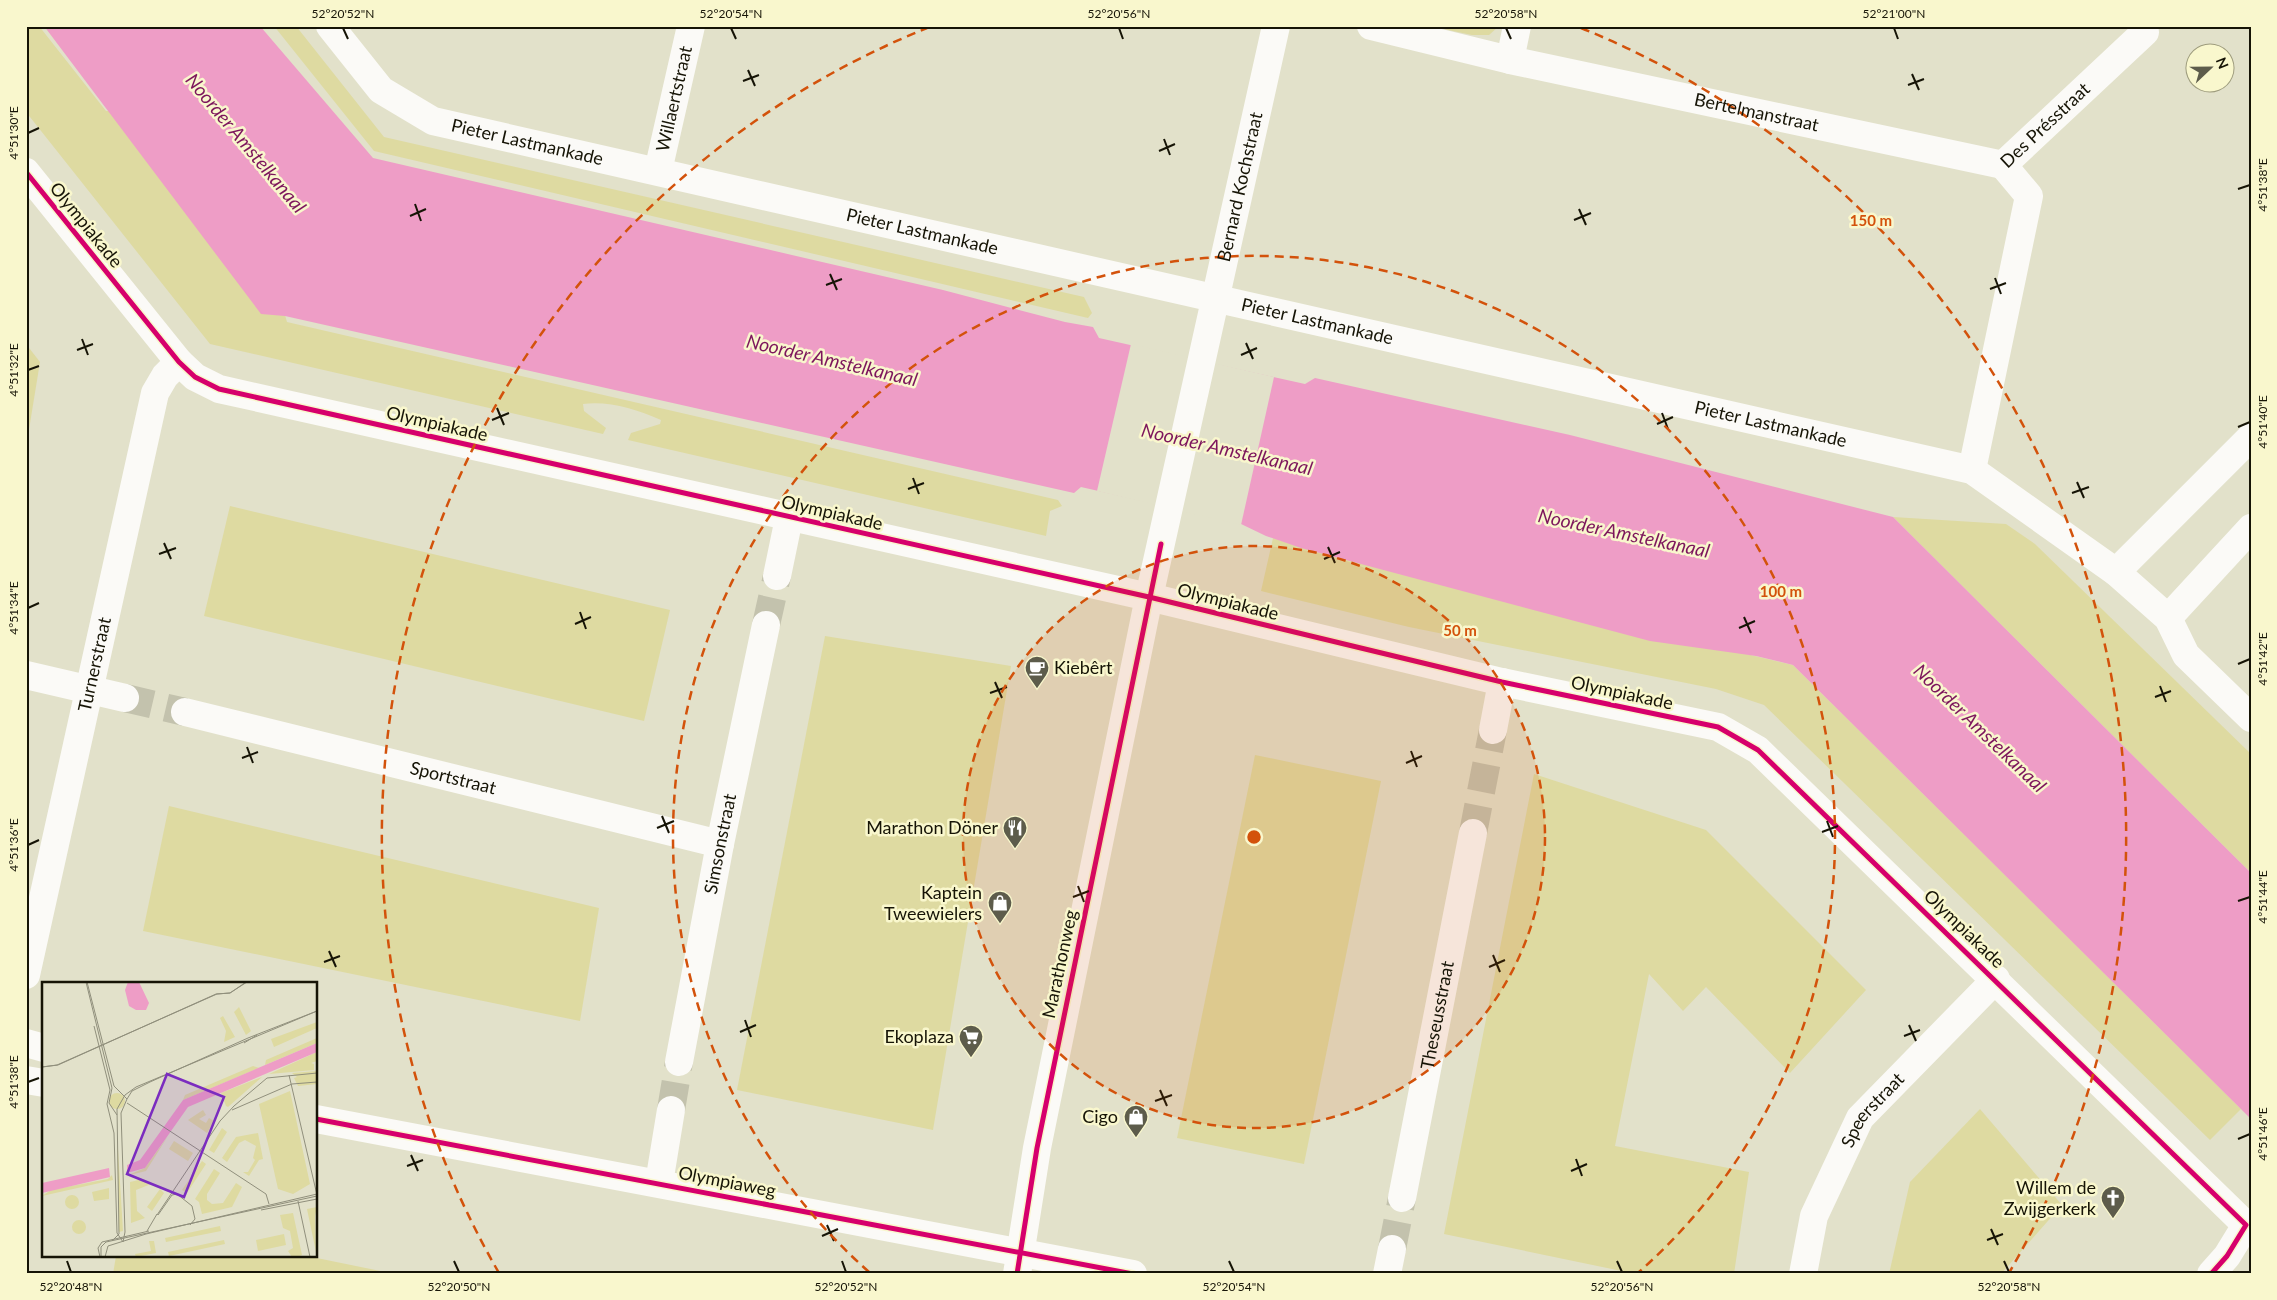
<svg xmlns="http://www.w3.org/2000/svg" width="2277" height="1300" viewBox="0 0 2277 1300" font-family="Lato,sans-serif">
	<rect width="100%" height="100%" fill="#e2e1ca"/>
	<!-- green -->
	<g fill="#dedaa1">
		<path d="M26,26H39L106,111H110L268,314L285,315L287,322L1058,500L1062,506L1050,511L1046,536L628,440L631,433L660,424L661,420C635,409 610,401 583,404L584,411L606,428L603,434L210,344L26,112Z"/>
		<polygon points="274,26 296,26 384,137 1084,297 1092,313 1088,318 374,151"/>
		<polygon points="1429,26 1499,26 1489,35 1472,35"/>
		<polygon points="26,344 40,362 26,448"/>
		<polygon points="230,506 670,610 644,721 204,616"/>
		<polygon points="1893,517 2006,524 2035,544 2251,754 2251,873"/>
		<polygon points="1273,538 1303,548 1793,665 2241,1109 2210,1140 1764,705 1716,689 1409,627 1261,591"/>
		<polygon points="825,636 1011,666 933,1130 737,1090"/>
		<polygon points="1255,755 1381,781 1304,1164 1177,1138"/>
		<polygon points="1534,774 1706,830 1866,990 1790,1073 1706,987 1683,1011 1649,974 1615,1146 1749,1172 1734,1274 1636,1274 1444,1234"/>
		<polygon points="169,806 599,908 580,1021 143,931"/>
		<polygon points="1980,1109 2062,1205 2001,1274 1889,1274 1910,1182"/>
		<polygon points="116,1256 307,1256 395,1274 113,1274"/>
	</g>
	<!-- water -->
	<polygon fill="#ee9dc6" points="44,26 260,26 373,158 943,290 1065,322 1093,327 1099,338 1305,384 1315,378 1570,435 1893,517 2251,873 2251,1119 1793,665 1756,656 1650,641 1301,548 1266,536 1239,523 1081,487 1074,493 285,316 261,314"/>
	<!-- pier -->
	<polygon fill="#e2e1ca" points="1131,344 1274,377 1241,525 1097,491"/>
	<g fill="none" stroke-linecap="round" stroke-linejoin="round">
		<!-- street-tunnel -->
		<g stroke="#c3c2ad" stroke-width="28" stroke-dasharray="28 14" stroke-linecap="butt">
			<polyline points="766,625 777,576"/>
			<polyline points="125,698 185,712"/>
			<polyline points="1473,833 1493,730"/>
			<polyline points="671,1110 679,1062"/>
			<polyline points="1392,1249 1402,1198"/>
		</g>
		<!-- street -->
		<g stroke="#fbfaf7" stroke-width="28">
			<path id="s1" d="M330,26L381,90L433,121L1972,470L2116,572L2168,618L2186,655L2251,718"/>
			<polyline points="1371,26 1510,60 1517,26"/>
			<path id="s2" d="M1510,60L2003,165"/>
			<path id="s3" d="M2003,165L2145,32"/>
			<path id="s4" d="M658,171L691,26"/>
			<polyline points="26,172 179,362 195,377 219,389 1149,597 1502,682 1718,727 1758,750 2246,1225 2227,1256 2211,1274"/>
			<polyline points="1972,470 2029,196 2003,165"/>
			<polyline points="2116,572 2251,437"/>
			<polyline points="777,576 789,518"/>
			<polyline points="2168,618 2251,528"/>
			<polyline points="26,675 125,698"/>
			<path id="s5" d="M185,712L720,844"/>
			<polyline points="1493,730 1502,682"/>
			<path id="s6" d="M26,975L155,393L165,376L179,362"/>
			<path id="s7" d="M679,1062L720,844L766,625"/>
			<polyline points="659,1183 671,1110"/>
			<path id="s8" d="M1402,1198L1473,833"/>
			<polyline points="1387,1274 1392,1249"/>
			<path id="s9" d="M1803,1274L1814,1216L1860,1118L1996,979"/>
		</g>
		<!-- secondary -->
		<g stroke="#fbfaf7" stroke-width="28">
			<polyline points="26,1043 44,1048"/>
			<polyline points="26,1080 44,1083"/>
			<polyline points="316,1119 1133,1274"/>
			<path id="s10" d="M1017,1274L1037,1148L1149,597L1276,26"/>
		</g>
		<defs>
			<g id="cycleway">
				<polyline points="26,172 179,362 195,377 219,389 1149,597 1502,682 1718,727 1758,750 2246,1225 2227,1256 2211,1274"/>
				<polyline points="316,1119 1133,1274"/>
				<polyline points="1017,1274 1037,1148 1161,544"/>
			</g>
		</defs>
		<!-- cycleway casing -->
		<use href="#cycleway" stroke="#f9f7cd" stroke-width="8"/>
		<!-- cycleway -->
		<use href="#cycleway" stroke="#d6006c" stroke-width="5"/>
	</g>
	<!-- ticks -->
	<path fill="none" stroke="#161406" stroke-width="2" d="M343,28L348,39M731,28L736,39M1119,28L1123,39M1506,28L1511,39M1894,28L1898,39M748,70L755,86M1912,74L1919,90M743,81L759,75M1908,85L1924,79M28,133L39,128M1164,139L1170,155M1159,151L1175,144M2238,189L2250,185M415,204L421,221M1579,209L1586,225M410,216L426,209M1574,220L1591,213M830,274L837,290M1995,278L2001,294M826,285L842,279M1990,289L2006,283M82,339L88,355M1246,343L1253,359M77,350L93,344M1241,355L1257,348M28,370L39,366M497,408L504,425M1662,413L1668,429M492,420L509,413M1657,424L1673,417M2238,427L2250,422M913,478L919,494M2077,482L2084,498M908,489L924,483M2072,493L2089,487M164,543L171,559M1328,547L1335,563M159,554L176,548M1324,559L1340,552M28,608L39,603M580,612L586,629M1744,617L1751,633M575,624L591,617M1739,628L1755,621M2238,664L2250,659M995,682L1002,698M2160,686L2166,702M990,693L1007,687M2155,697L2171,691M247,747L253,763M1411,751L1417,767M242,758L258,752M1406,763L1422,756M662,816L669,833M1827,821L1833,837M657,828L674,821M1822,832L1838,826M28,845L39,840M1078,886L1084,902M1073,897L1089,891M2238,901L2250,897M329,951L336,967M1493,955L1500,972M324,962L340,956M1489,967L1505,960M745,1020L751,1037M1909,1025L1916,1041M740,1032L756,1025M1904,1036L1920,1030M28,1082L39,1078M1160,1090L1167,1106M1155,1101L1172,1095M2238,1139L2250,1134M411,1155L418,1171M1576,1159L1582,1176M407,1166L423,1160M1571,1171L1587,1164M827,1225L834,1241M1991,1229L1998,1245M822,1236L838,1229M1987,1240L2003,1234M67,1261L71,1272M454,1261L459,1272M842,1261L846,1272M1229,1261L1234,1272M1617,1261L1622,1272M2004,1261L2009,1272"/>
	<!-- distance rings -->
	<circle cx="1254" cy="837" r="291" fill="#d3520b" fill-opacity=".12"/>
	<g fill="none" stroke="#d3520b" stroke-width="2.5" stroke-dasharray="9 6">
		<circle cx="1254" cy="837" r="291"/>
		<path d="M869 1272A581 581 0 1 1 1639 1272"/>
		<path d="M499 1273A872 872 0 0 1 927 28M1581 28A872 872 0 0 1 2009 1273"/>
	</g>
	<!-- icons -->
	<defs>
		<symbol id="cafe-pin" viewBox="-11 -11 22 30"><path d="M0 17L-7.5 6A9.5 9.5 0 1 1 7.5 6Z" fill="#5d5c4b" stroke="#f9f7cd"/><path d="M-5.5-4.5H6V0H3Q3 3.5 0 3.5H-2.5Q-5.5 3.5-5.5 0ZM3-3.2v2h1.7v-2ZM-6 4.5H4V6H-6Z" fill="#fff"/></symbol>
		<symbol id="restaurant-pin" viewBox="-11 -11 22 30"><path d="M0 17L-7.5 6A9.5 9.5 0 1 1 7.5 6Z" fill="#5d5c4b" stroke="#f9f7cd"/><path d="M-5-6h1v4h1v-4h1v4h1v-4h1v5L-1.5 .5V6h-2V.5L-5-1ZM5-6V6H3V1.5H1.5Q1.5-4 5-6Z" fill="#fff"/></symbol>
		<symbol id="shop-pin" viewBox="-11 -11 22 30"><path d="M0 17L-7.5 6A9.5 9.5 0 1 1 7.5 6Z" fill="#5d5c4b" stroke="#f9f7cd"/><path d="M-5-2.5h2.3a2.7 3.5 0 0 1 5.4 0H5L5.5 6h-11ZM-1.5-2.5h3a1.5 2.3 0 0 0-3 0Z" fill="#fff"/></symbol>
		<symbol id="supermarket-pin" viewBox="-11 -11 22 30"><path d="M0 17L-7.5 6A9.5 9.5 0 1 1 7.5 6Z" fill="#5d5c4b" stroke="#f9f7cd"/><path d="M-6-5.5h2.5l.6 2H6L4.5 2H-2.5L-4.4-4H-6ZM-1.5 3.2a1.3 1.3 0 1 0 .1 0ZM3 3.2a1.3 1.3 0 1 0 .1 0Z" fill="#fff"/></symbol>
		<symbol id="church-pin" viewBox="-11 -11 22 30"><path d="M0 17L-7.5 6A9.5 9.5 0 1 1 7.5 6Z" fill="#5d5c4b" stroke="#f9f7cd"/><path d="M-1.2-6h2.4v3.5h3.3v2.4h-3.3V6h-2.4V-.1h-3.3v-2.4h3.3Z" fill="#fff"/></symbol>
	</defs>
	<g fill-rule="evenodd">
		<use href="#cafe-pin" x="1023" y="654" width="28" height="38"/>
		<use href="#restaurant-pin" x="1001" y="814" width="28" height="38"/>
		<use href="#shop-pin" x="986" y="889" width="28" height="38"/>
		<use href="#supermarket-pin" x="957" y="1023" width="28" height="38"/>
		<use href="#shop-pin" x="1122" y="1103" width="28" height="38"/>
		<use href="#church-pin" x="2099" y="1184" width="28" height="38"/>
	</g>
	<g text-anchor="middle" stroke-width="5" stroke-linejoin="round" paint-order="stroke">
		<!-- street labels -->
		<g font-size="18" fill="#161406" stroke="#f9f7cd">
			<text dy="6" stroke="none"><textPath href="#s4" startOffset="74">Willaertstraat</textPath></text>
			<text dy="6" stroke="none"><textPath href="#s2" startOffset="252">Bertelmanstraat</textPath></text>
			<text dy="6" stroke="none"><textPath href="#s3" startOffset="58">Des Présstraat</textPath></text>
			<text dy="6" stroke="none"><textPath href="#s1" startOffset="239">Pieter Lastmankade</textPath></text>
			<text dy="6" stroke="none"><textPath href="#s10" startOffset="1110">Bernard Kochstraat</textPath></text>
			<text transform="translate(86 225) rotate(51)" y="6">Olympiakade</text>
			<text dy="6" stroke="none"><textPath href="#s1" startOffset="644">Pieter Lastmankade</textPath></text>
			<text dy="6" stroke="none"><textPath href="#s1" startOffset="1049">Pieter Lastmankade</textPath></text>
			<text transform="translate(437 424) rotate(13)" y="6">Olympiakade</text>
			<text dy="6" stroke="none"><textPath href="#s1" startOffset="1514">Pieter Lastmankade</textPath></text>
			<text transform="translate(832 513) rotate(13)" y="6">Olympiakade</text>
			<text transform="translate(1228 602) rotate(14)" y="6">Olympiakade</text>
			<text dy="6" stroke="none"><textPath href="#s6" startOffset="318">Turnerstraat</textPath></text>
			<text transform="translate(1622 693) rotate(12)" y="6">Olympiakade</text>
			<text dy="6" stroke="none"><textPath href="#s5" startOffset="276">Sportstraat</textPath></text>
			<text dy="6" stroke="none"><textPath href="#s7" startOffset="222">Simsonstraat</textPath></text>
			<text transform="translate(1964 929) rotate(44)" y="6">Olympiakade</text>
			<text transform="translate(1060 964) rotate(-78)" y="6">Marathonweg</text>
			<text dy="6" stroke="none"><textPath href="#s8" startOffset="186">Theseusstraat</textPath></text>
			<text dy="6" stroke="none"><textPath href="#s9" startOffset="181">Speerstraat</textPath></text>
			<text transform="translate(727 1182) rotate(11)" y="6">Olympiaweg</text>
		</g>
		<!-- poi labels -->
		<g font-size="18" fill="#161406" stroke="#f9f7cd" text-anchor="end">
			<text x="1054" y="674" text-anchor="start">Kiebêrt</text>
			<text x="998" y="834">Marathon Döner</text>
			<text x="982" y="899">Kaptein<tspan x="982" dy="21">Tweewielers</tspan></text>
			<text x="954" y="1043">Ekoplaza</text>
			<text x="1118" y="1123">Cigo</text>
			<text x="2096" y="1194">Willem de<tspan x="2096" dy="21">Zwijgerkerk</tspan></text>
		</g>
		<!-- water labels -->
		<g font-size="19" font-style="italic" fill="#7d165c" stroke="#f9f7cd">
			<text transform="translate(246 143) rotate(50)" y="7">Noorder Amstelkanaal</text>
			<text transform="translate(832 360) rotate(13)" y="7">Noorder Amstelkanaal</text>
			<text transform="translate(1227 449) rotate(13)" y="7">Noorder Amstelkanaal</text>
			<text transform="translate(1624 533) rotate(12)" y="7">Noorder Amstelkanaal</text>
			<text transform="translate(1980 728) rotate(44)" y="7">Noorder Amstelkanaal</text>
		</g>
	</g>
	<!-- overview -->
	<g transform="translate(42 982)">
		<rect width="275" height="275" fill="#e2e1ca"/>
		<path d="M197,25L209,49L204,53L192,30ZM181,34L193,55L182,60L184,49L178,36ZM275,40V46L232,65L229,57ZM275,56V61L223,83L224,78ZM275,70V79L269,81L272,82V88L227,92ZM211,84L217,86L141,118L143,113ZM275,89V102L256,104L252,96L255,95L250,91ZM220,95L186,125L184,124L179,111ZM248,109L268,202L251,212L236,207L217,122ZM67 119a8 8 0 1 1 16 0a8 8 0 1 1-16 0ZM161,128L164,133L157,137L164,141L167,136L172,139L165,151L146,138ZM180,146L185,150L172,171L167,168ZM75,151L81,249L77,250L75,158ZM216,151L221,177L217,178L207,194L201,190H206L213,178L211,176L214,164L203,158L197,161L185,180L180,176L194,155ZM126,154L104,189L84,194L103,186ZM132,159L151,171L146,179L127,167ZM160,179L164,182L145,211L140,208ZM172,187L178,191L165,212V218L170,222L181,221L194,201L200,205L190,225L160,232L157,220L153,217ZM70,193L71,198L0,214L9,208L66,197ZM101,197L109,202L94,208L95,229L103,236L89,241L88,200ZM67,206V217L52,219L50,210ZM118,207L122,211L110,229L105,225ZM23 220a7 7 0 1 1 14 0a7 7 0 1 1-14 0ZM275,225L273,234L274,270L265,227ZM251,231L260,273L255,275H250L246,269L251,266L248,249L241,246L238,233ZM30 245a7 7 0 1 1 14 0a7 7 0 1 1-14 0ZM178,244L179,249L124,260L123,256ZM242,252L244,263L216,269L214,258ZM182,258L183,262L127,274L126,270ZM107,259H112L114,271L94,275L93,272L109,269Z" fill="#dedaa1"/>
		<path d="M86,0H97L107,21L104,28H94L87,24L83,8ZM275,61V70L146,125L103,186L85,191V183L98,178L141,118ZM67,186L68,195L0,211V201Z" fill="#ee9dc6"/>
		<path fill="none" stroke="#908f7c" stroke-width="1" d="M44,0L70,106L67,121L75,133M45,0L72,104L85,117L79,131L83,250L81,260M52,44L68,108L65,122L72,151L75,251L81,260M202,61L215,53M0,85L16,83L174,12L188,11L204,0M0,85L15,83L175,12L188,11L205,0M247,93L275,213M85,117L90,109L108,100L206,56L275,29M85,121L224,212L227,222M190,128L250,102L275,100M256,219L268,275M219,228L275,217M115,233L178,139L192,124L225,96L275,91M116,233L130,213L135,212L150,224L153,237L148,243M105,249L115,232M70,259L77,252L75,127L83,113L94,105L275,29M58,275L56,266L60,260L107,249M59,275V265L64,260L275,214M63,275L66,264L104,252L275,212"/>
		<path fill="#7b2cbf" fill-opacity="0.15" stroke="#7b2cbf" stroke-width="2.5" d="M125,92L182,115L142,215L85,192Z"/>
		<rect width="275" height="275" fill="none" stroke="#161406" stroke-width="2.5"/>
	</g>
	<circle cx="1254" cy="837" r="8" fill="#d3520b" stroke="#f9f7cd" stroke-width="2.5"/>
	<g font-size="15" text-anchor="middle" font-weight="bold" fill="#d3520b" stroke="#f9f7cd" stroke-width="5" stroke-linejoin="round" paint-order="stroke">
		<text x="1871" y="226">150 m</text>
		<text x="1781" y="597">100 m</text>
		<text x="1460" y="636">50 m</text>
	</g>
	<!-- border -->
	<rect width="2277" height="1300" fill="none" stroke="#f9f7cd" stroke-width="55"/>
	<!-- north arrow -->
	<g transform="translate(2210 68) rotate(68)"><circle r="24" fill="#f9f7cd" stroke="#9e9c7d"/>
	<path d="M0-4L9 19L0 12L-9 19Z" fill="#5d5c4b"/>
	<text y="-8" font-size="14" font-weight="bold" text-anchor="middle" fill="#161406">N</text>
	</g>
	<rect x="28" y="28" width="2222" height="1244" fill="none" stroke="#161406" stroke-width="2"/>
	<g font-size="12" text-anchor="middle" fill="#161406">
		<text x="343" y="18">52°20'52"N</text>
		<text x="731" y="18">52°20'54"N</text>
		<text x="1119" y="18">52°20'56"N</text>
		<text x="1506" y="18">52°20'58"N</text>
		<text x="1894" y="18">52°21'00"N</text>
		<text transform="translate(14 133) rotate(-90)" y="4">4°51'30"E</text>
		<text transform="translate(2263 185) rotate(-90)" y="4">4°51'38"E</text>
		<text transform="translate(14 370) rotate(-90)" y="4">4°51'32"E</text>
		<text transform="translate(2263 422) rotate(-90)" y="4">4°51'40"E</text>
		<text transform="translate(14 608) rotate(-90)" y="4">4°51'34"E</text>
		<text transform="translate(2263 659) rotate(-90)" y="4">4°51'42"E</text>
		<text transform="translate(14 845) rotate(-90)" y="4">4°51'36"E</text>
		<text transform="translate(2263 897) rotate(-90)" y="4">4°51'44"E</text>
		<text transform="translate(14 1082) rotate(-90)" y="4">4°51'38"E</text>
		<text transform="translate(2263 1134) rotate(-90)" y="4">4°51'46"E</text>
		<text x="71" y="1291">52°20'48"N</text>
		<text x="459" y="1291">52°20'50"N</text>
		<text x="846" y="1291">52°20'52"N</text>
		<text x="1234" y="1291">52°20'54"N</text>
		<text x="1622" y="1291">52°20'56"N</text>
		<text x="2009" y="1291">52°20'58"N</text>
	</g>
</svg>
